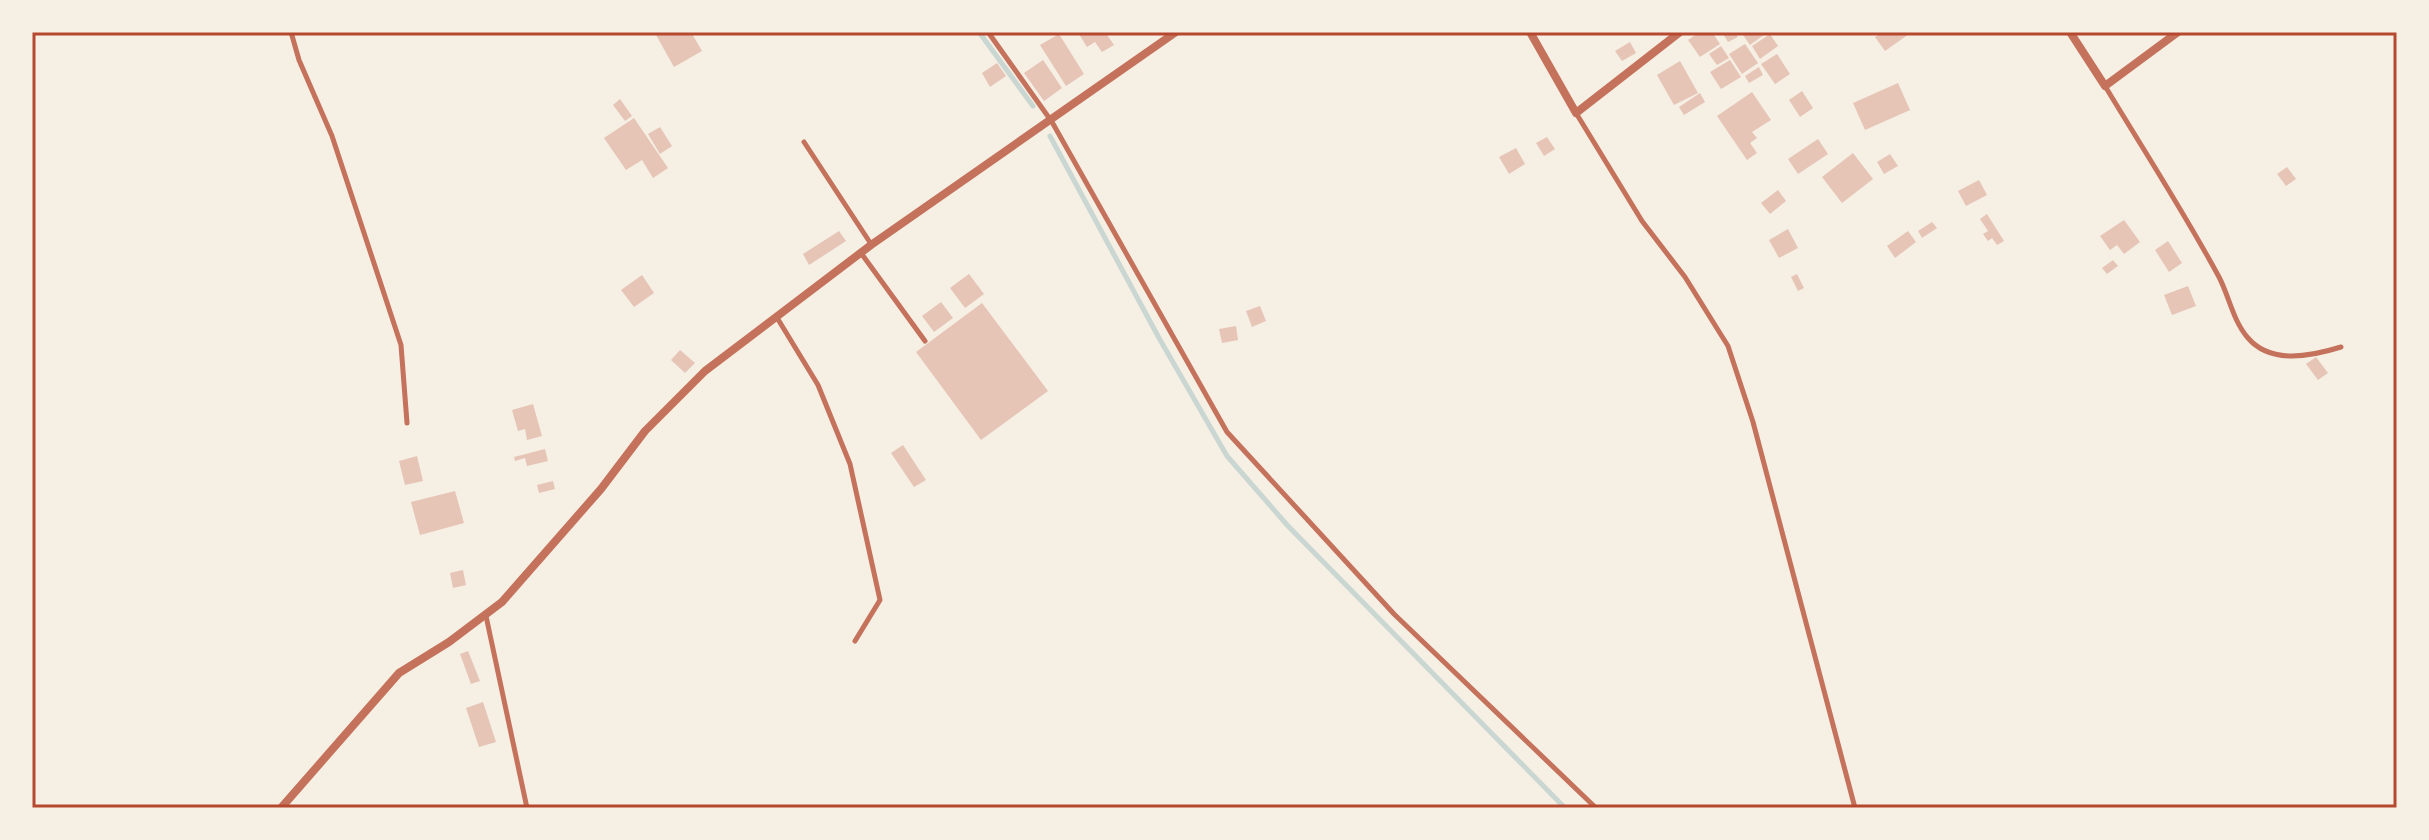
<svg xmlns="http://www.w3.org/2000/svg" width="2429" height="840" viewBox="0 0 2429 840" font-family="Arial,sans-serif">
	<rect width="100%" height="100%" fill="#f6efe4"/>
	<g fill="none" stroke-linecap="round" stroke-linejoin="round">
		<!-- stream -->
		<g stroke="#c9d6d2" stroke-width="5">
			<polyline points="979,32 1033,106"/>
			<polyline points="1050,136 1159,338 1227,456 1288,526 1565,808"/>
		</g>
	</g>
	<!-- building -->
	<g fill="#e6c5b7">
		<polygon points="661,32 691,32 702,51 674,67 656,35"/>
		<polygon points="1083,32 1105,32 1114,45 1102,52 1095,42 1087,47 1079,34"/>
		<polygon points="1700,32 1712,32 1720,44 1700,57 1688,40"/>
		<polygon points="1722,32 1735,32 1738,37 1728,42"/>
		<polygon points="1741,32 1768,32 1750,45"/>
		<polygon points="1883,32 1908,32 1909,34 1885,51 1875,37"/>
		<polygon points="1059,34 1084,74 1066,86 1040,45"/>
		<polygon points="1770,34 1778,46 1760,59 1752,46"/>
		<polygon points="1630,42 1636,53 1622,61 1615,51"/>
		<polygon points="1745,44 1758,63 1742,74 1729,54"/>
		<polygon points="1721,46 1729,58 1717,65 1709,54"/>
		<polygon points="1777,54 1790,74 1775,84 1761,64"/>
		<polygon points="1043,60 1062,88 1044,101 1024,73"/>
		<polygon points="1730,60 1741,77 1721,89 1710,72"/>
		<polygon points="1680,61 1698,93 1674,105 1657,75"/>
		<polygon points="997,63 1006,76 990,87 982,73"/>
		<polygon points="1759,67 1763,75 1749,83 1745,76"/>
		<polygon points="1898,83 1910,110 1865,130 1853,103"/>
		<polygon points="1802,91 1813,108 1800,117 1789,100"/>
		<polygon points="1752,92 1771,120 1752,132 1757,138 1750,143 1757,153 1747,160 1717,116"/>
		<polygon points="1700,93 1705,102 1684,115 1679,107"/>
		<polygon points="620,99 632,116 625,121 613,105"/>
		<polygon points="634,118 668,168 653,178 642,160 626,170 604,138"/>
		<polygon points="660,127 672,146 660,154 648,134"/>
		<polygon points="1547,137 1555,149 1544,156 1536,143"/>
		<polygon points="1818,139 1828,154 1798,174 1788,159"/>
		<polygon points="1516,148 1525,164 1509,174 1499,157"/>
		<polygon points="1853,153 1873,179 1842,203 1822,177"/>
		<polygon points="1890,154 1898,166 1884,174 1877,162"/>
		<polygon points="2287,167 2296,179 2286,186 2277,174"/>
		<polygon points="1979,180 1987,195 1966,206 1958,191"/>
		<polygon points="1778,190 1786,201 1770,214 1761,203"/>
		<polygon points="1987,214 2004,241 1997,245 1992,238 1988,241 1983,234 1988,231 1980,219"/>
		<polygon points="2124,220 2140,242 2124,254 2117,245 2110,250 2100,236"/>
		<polygon points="1932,222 1937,228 1922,238 1918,231"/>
		<polygon points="1788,229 1798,248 1779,258 1769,240"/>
		<polygon points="839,231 846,241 809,265 803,254"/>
		<polygon points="1908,231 1916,242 1895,258 1887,246"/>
		<polygon points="2168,241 2182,263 2169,272 2155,250"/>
		<polygon points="2113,260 2118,266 2107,274 2102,268"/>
		<polygon points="969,274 984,294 965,308 950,288"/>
		<polygon points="1797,274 1804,288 1798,291 1791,277"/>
		<polygon points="642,275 654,293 634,307 621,290"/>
		<polygon points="2188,286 2196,306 2172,315 2164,295"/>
		<polygon points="941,302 953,318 934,332 922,316"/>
		<polygon points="982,303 1048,391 981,440 916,352"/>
		<polygon points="1260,306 1266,321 1252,327 1246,311"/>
		<polygon points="1236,326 1238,340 1222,343 1219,329"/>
		<polygon points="680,350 695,363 685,373 671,360"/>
		<polygon points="2316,357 2328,373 2318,380 2306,364"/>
		<polygon points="533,404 542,436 527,440 525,429 518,431 512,410"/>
		<polygon points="903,445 926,480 914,487 891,453"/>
		<polygon points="545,449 548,461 527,466 525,458 515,461 514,457"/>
		<polygon points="417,456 423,481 405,485 399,461"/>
		<polygon points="553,481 555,489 539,493 537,485"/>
		<polygon points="455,491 464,523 420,535 411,502"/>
		<polygon points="463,570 466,585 453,588 450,573"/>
		<polygon points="468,651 480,681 471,684 460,654"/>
		<polygon points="483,702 496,742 479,747 466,708"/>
	</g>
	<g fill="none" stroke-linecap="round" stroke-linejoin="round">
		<!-- service -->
		<g stroke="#c5725c" stroke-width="5">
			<polyline points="291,32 299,60 332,136 401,345 407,423"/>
			<polyline points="988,32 1052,122 1227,432 1394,614 1596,808"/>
			<path d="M2105,86C2143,149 2184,212 2219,277C2229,296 2233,321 2248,338C2271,365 2312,356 2341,347"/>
			<polyline points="1576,113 1642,221 1685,277 1728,346 1753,422 1855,808"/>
			<polyline points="804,142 871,244"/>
			<polyline points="861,253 925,341"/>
			<polyline points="776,316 818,385 850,464 880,600 855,641"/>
			<polyline points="486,616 527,808"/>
		</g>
		<!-- minor -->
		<g stroke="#c5725c" stroke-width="8">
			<polyline points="1530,32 1576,113 1680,32"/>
			<polyline points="2070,32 2105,86 2178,32"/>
			<polyline points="281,808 399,673 449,642 502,602 601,489 645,431 705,371 871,245 1176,32"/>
		</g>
	</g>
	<!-- border -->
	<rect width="2429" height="840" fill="none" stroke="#f6efe4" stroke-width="68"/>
	<rect x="34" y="34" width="2361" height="772" fill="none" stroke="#b5482f" stroke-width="3"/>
</svg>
